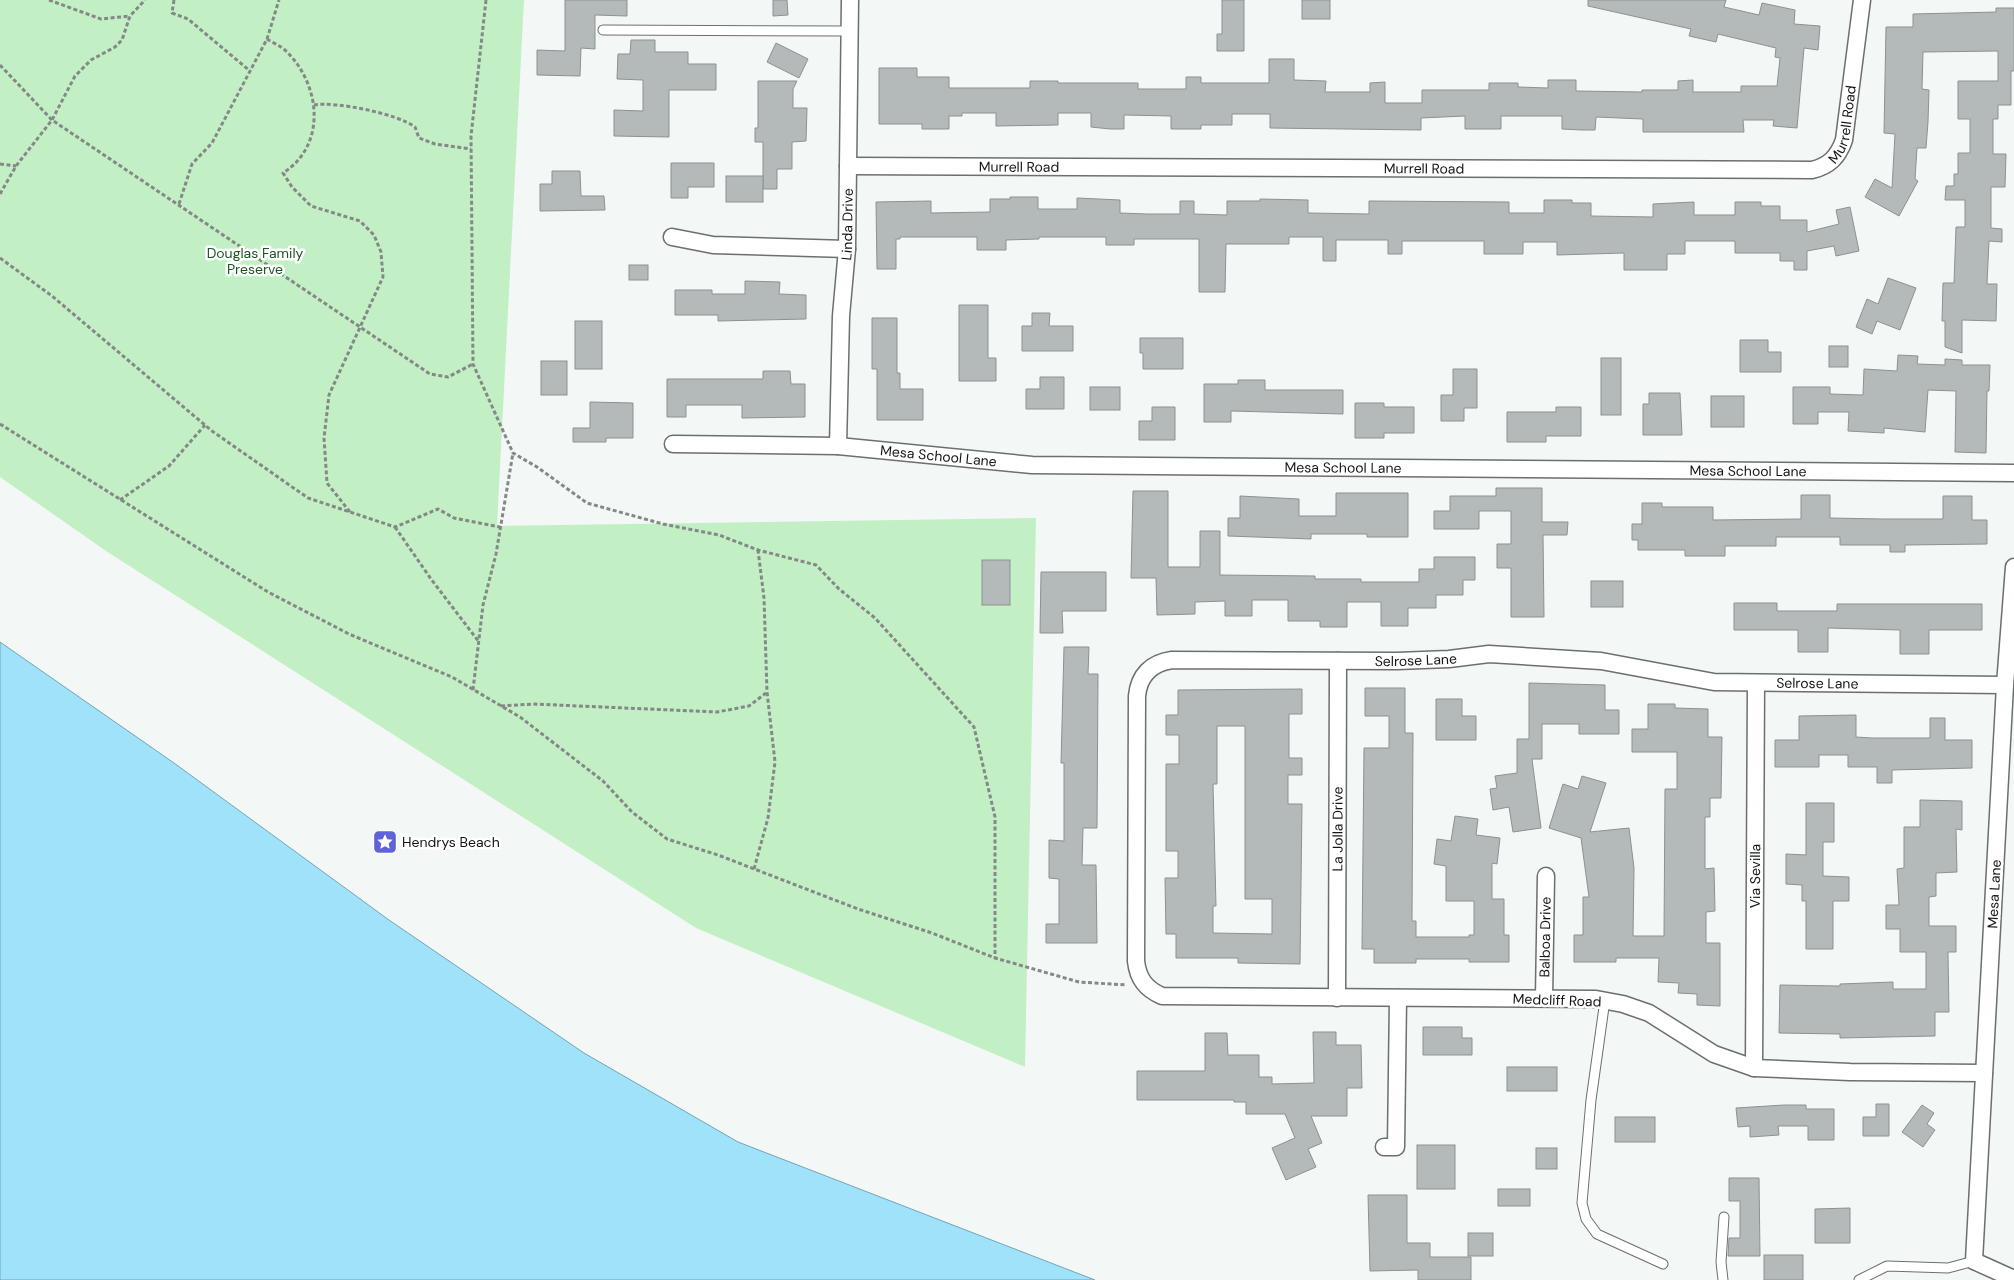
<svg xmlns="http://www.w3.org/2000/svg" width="2014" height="1280" viewBox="0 0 2014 1280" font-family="'DM Sans',sans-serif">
	<rect width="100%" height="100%" fill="#f3f8f7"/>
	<!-- green -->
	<polygon fill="#c2f0c4" points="0,0 524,0 497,526 1036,518 1025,1067 696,928 106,551 0,477"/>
	<!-- water -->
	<polygon fill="#9fe2fa" stroke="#75a4b5" points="0,642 174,763 389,920 584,1053 738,1142 1095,1280 0,1280"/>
	<!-- building -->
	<g fill="#b4b9b9" stroke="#8c9191" fill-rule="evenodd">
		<polygon points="565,0 627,0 627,16 595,15 595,49 581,48 580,76 537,75 537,50 565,51"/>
		<polygon points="773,0 787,0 788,15 773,16"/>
		<polygon points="1222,0 1244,0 1244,51 1217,51 1217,34 1222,34"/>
		<rect x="1302" y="0" width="28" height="19"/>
		<polygon points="1588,0 1726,0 1724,7 1759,15 1762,3 1795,10 1794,24 1820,26 1818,50 1804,48 1797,128 1773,126 1774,120 1743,120 1744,132 1643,132 1643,119 1596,117 1595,130 1581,130 1562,129 1562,116 1501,116 1501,129 1465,129 1465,116 1421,118 1421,130 1270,128 1270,114 1232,114 1232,125 1201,125 1201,129 1171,129 1171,116 1124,115 1124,129 1110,129 1091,127 1091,113 1058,113 1058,125 996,126 996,113 962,113 962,116 949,116 949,129 922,129 922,124 879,124 879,68 917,68 917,77 949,77 949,88 1030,88 1030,81 1058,81 1058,83 1138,83 1138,89 1186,89 1186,77 1201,77 1201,83 1269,83 1269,59 1294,59 1294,80 1326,81 1325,92 1370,92 1370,83 1385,82 1385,103 1422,103 1422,90 1489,90 1489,83 1518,83 1518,87 1548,88 1548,80 1576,80 1576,91 1642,92 1642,90 1678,90 1678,81 1693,80 1693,92 1741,92 1741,86 1777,86 1780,58 1775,57 1776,48 1718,34 1716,42 1689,36 1691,29 1588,6"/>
		<polygon points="1996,8 2014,8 2014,71 2011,71 2011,105 1998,105 1998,119 1993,119 1993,154 2006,154 2005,187 1991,187 1991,228 2002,229 2002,242 1989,241 1987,284 1997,284 1996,321 1962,320 1962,353 1945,347 1945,321 1942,321 1943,283 1954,283 1956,227 1965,227 1965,200 1945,200 1946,186 1954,186 1954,174 1958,174 1958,153 1970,153 1970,119 1958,119 1958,81 1998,81 1998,51 1923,52 1922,89 1929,90 1928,122 1926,148 1917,148 1915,179 1918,181 1899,216 1865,197 1875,179 1892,188 1895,134 1884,133 1886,27 1913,27 1913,14 1996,12"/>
		<polygon points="631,40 655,40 655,52 688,52 688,64 716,64 716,90 669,90 669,137 614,136 614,110 643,111 643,80 617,79 618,54 630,54"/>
		<polygon points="776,43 808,59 799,78 767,62"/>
		<polygon points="758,81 797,81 793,89 793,108 807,108 806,141 792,142 792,169 777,169 777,189 763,189 763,142 755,142 755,128 758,128"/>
		<polygon points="671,163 714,163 714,187 688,187 688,198 671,198"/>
		<polygon points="552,171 580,171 581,196 604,196 605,210 540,211 540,184 552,184"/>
		<rect x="726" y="176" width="37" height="26"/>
		<polygon points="1010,197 1038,197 1038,209 1077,209 1077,198 1120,200 1120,213 1147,214 1180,214 1180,201 1194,201 1194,214 1227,215 1227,201 1260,201 1260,199 1308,200 1308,213 1369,214 1369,201 1509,202 1509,213 1544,213 1544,200 1572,200 1572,203 1591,203 1591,216 1653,217 1653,204 1694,202 1694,215 1735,215 1735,202 1761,202 1761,206 1780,206 1780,220 1807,220 1807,232 1839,224 1836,210 1850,207 1859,251 1836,256 1834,246 1807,251 1807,270 1794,270 1794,261 1780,261 1780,253 1735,253 1735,241 1685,241 1685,254 1667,254 1667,270 1624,270 1624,253 1557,255 1557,242 1523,242 1523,254 1484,254 1484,241 1402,241 1402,254 1388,254 1388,240 1336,240 1336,261 1323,261 1323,237 1289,237 1289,244 1226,244 1225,292 1199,292 1199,239 1134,239 1134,245 1106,245 1106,237 1039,237 1039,239 1006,240 1006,250 977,250 977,237 900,237 900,239 896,239 896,269 877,269 876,202 931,201 931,213 990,212 990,199 1010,199"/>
		<rect x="629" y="265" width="19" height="15"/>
		<polygon points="1888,278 1916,288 1900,330 1877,321 1872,334 1856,327 1867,299 1878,304"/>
		<polygon points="745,281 780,282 779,294 806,295 806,319 718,321 718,315 675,315 675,290 712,290 712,294 745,294"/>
		<polygon points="959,305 988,305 988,358 996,358 996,381 959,381"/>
		<polygon points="1032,313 1050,313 1049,326 1073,326 1073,351 1022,351 1022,326 1032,326"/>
		<polygon points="872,318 897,318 897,373 900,373 900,389 923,389 923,420 877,420 877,369 872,369"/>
		<rect x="575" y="321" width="27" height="48"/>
		<polygon points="1140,338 1183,338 1183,369 1143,369 1143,353 1140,353"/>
		<polygon points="1740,340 1768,340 1768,352 1781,352 1781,372 1740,372"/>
		<rect x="1829" y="346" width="19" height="21"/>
		<polygon points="1898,355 1918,356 1917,364 1945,365 1945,359 1962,360 1962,365 1990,365 1989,391 1987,391 1986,453 1955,452 1956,391 1928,390 1925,432 1884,428 1884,433 1848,431 1849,412 1818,412 1818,424 1793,424 1793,387 1830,387 1830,394 1863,395 1864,369 1897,371"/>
		<rect x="1601" y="358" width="20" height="57"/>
		<rect x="541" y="361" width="26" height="34"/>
		<polygon points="1453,369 1477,369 1477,408 1464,408 1464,421 1441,421 1441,395 1453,395"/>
		<polygon points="763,371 790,371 791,384 805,384 805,417 742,418 742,405 686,405 686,417 667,417 667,379 763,379"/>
		<polygon points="1040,377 1064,377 1064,409 1026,409 1026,389 1040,389"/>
		<polygon points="1238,380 1265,380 1265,390 1343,390 1343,414 1231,411 1231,422 1204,422 1204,384 1238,384"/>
		<rect x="1090" y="387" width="30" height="23"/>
		<polygon points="1649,393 1680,393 1682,435 1643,435 1643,404 1649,404"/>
		<rect x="1711" y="396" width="33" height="31"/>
		<polygon points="590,402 633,403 633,438 606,438 606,442 573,442 573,428 590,428"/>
		<polygon points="1355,403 1384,403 1384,407 1414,407 1414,433 1384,433 1384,438 1355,438"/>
		<polygon points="1152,407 1175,407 1175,440 1139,440 1139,421 1152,421"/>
		<polygon points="1556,407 1581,407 1581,436 1546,436 1546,442 1507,442 1507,412 1556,412"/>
		<polygon points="1496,488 1542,488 1542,522 1568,522 1567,535 1543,535 1544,617 1511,617 1511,568 1497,568 1497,544 1511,544 1511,511 1479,511 1479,529 1434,529 1434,511 1450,511 1450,496 1496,496"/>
		<polygon points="1133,491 1168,491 1168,567 1200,567 1200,531 1220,531 1220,575 1315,576 1315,579 1361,579 1361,582 1419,582 1419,569 1434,569 1434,557 1475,557 1475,580 1463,580 1463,595 1436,595 1436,608 1408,608 1408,626 1381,626 1381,602 1347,602 1347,627 1320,627 1320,621 1288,621 1288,600 1252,600 1252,616 1225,616 1225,601 1195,602 1195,614 1157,615 1156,578 1131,578"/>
		<polygon points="1336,493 1408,493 1408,537 1367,537 1367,534 1311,534 1311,539 1228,536 1228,518 1240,518 1240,496 1299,499 1299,516 1336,516"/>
		<polygon points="1801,495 1830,495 1830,518 1882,519 1943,519 1943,496 1972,496 1972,520 1987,520 1987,544 1905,545 1905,552 1890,552 1890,545 1840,545 1840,537 1776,537 1776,546 1725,546 1725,556 1685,556 1685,550 1638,550 1638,540 1632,540 1632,524 1642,524 1642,503 1662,503 1662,507 1713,507 1713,520 1801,519"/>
		<rect x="982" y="560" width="28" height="45"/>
		<polygon points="1041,572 1106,572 1106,611 1062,611 1063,633 1040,633"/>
		<rect x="1591" y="581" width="32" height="26"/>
		<polygon points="1734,603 1777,603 1777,611 1837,611 1837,604 1982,604 1982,630 1929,630 1929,654 1900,654 1900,630 1828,628 1828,652 1798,652 1798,630 1734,630"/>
		<polygon points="1064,647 1089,647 1088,674 1098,674 1097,828 1083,828 1082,865 1096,865 1097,943 1046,943 1046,924 1059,924 1059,879 1049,878 1049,840 1064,841 1064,763 1061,763"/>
		<polygon points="1529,683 1605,685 1605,710 1619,710 1619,734 1579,734 1579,724 1542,724 1542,759 1532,759 1541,828 1513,832 1509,807 1493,810 1490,789 1497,788 1495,776 1517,773 1517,739 1529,739"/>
		<polygon points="1365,688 1405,688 1405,733 1413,733 1412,921 1416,921 1416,937 1469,937 1469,935 1474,935 1474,901 1446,901 1446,866 1434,864 1437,839 1451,841 1455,816 1478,819 1476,835 1500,838 1497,864 1492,863 1492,899 1504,899 1504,935 1509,935 1509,962 1469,962 1469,959 1416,959 1416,963 1374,963 1374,949 1362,949 1364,748 1389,748 1389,716 1365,716"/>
		<path d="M1302,689V714H1289V758H1302V775H1288V804H1302L1300,964L1238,963V958H1176V934H1166L1165,878H1178V851H1166V764H1179V735H1166V715H1178V690ZM1217,726H1245V899H1272V934L1213,933V906H1216L1213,784H1217Z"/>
		<polygon points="1436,699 1462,699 1462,716 1476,716 1476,740 1436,740"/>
		<polygon points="1648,704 1675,704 1675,708 1708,709 1708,737 1722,737 1721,798 1710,798 1710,817 1705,817 1705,869 1714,868 1715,911 1706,912 1706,943 1720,943 1720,1006 1697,1005 1697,994 1678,993 1679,983 1658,982 1659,958 1616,958 1616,962 1574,962 1574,935 1583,935 1583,897 1589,897 1581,838 1549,828 1563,784 1578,789 1582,776 1606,783 1590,832 1629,828 1634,868 1633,936 1664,936 1665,789 1677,789 1677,752 1632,752 1632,729 1648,729"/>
		<polygon points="1856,715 1856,737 1872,738 1930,738 1930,718 1945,718 1945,740 1972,740 1972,768 1892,770 1892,783 1877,783 1877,767 1848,767 1848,755 1819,755 1819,767 1775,767 1775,740 1799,740 1799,716"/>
		<polygon points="1920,800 1962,801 1962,830 1956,829 1957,872 1936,873 1936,896 1929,897 1929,926 1956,926 1956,952 1948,952 1949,1012 1935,1012 1935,1036 1840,1038 1840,1034 1779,1033 1780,985 1840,986 1840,984 1893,982 1893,989 1926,989 1926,952 1900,952 1900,929 1886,929 1886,905 1899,905 1897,869 1904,868 1904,827 1920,827"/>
		<polygon points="1806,803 1834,803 1834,842 1823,842 1823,876 1849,877 1849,901 1833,901 1833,949 1806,949 1806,901 1802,901 1802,885 1786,884 1786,854 1806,855"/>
		<polygon points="1423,1027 1462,1027 1462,1038 1472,1038 1472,1055 1423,1055"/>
		<polygon points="1313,1032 1336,1032 1336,1045 1361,1045 1362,1088 1347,1088 1347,1116 1311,1116 1322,1143 1308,1149 1316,1167 1286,1180 1272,1148 1295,1138 1285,1114 1246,1114 1246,1102 1234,1102 1234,1100 1137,1100 1137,1071 1205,1071 1205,1033 1227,1033 1228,1055 1259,1055 1259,1077 1272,1077 1272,1084 1314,1083"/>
		<rect x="1507" y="1067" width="50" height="24"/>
		<polygon points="1876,1104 1889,1104 1889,1136 1863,1136 1863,1117 1876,1117"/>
		<polygon points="1784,1105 1806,1105 1806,1109 1834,1109 1834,1140 1808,1140 1808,1126 1778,1126 1779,1135 1750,1137 1750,1126 1738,1127 1736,1108"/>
		<polygon points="1922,1105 1934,1113 1927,1124 1935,1130 1923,1147 1902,1132"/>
		<rect x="1615" y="1117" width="40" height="25"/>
		<rect x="1417" y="1145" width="38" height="44"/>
		<rect x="1536" y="1148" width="21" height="21"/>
		<polygon points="1729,1178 1759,1178 1760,1256 1728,1256 1729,1238 1740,1238 1740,1201 1729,1201"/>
		<rect x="1498" y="1189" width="32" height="17"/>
		<polygon points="1368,1195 1407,1195 1407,1243 1430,1243 1430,1257 1471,1257 1471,1280 1418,1280 1418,1270 1370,1271"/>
		<polygon points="1850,1208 1850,1243 1815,1243 1815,1209"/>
		<rect x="1468" y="1233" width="25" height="23"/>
		<rect x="1764" y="1255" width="39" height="25"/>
	</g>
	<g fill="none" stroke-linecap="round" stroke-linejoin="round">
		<defs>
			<g id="lane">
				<polyline points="603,30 850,31"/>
				<polyline points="1605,1000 1591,1100 1582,1203 1586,1219 1597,1234 1663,1264"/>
				<polyline points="1723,1280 1721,1262 1724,1217"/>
				<polyline points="1859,1280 1887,1266 1948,1268 1974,1261"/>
			</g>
			<g id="street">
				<path id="s1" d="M848,166L1812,170C1829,166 1838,157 1844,140L1862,0"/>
				<polyline points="672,237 713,245 847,249"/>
				<path id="s2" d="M673,444L838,446L1032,465L2014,473"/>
				<path id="s3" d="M838,446L841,316L847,249L850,0"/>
				<polyline points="2014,567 2005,685 1974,1261 2014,1279"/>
				<path id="s4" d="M1337,998L1338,661"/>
				<path id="s5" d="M1544,998L1546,876"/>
				<path id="s6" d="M1754,1068L1756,684"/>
				<path id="s7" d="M1984,1073L1850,1072L1754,1068L1714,1054L1649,1013L1623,1004L1596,999L1162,996C1146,989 1138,979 1136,961L1137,696C1139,675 1151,663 1172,660L1397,661L1449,659L1489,654L1601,661L1714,682L2005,685"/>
				<polyline points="1384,1147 1396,1147 1398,998"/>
			</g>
		</defs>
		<!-- lane casing -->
		<use href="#lane" stroke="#6b6f6f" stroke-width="11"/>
		<!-- street casing -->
		<use href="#street" stroke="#6b6f6f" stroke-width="19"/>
		<!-- path -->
		<g stroke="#848887" stroke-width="3" stroke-dasharray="4 2.5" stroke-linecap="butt">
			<polyline points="49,0 101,19 130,16"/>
			<polyline points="174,0 172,13 188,19 250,71"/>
			<polyline points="486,0 471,136 473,364 513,453 537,467 587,503 663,524 719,535 758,550 816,565 839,589 875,618 974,727 995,817 995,958"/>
			<path d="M267,39C273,43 281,46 286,51C321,85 327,145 283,173L292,187L311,206L360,221L374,235L381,252L383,277L329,395L324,438L327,483L350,512"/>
			<polyline points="0,65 52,120 430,374 448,377 473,364"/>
			<path d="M314,105C335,101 398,114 415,127L419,138L435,144L471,149"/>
			<polyline points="0,164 16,166"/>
			<polyline points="0,194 16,166 52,120 75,76 91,60 115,47 122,40 130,16 145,0"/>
			<polyline points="179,204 192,164 212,143 267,39 279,0"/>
			<polyline points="0,258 52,296 212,431 308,498 395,527 438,509 454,518 500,527"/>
			<polyline points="0,424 268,592 349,634 452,677 520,717 603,781 632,812 667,839 718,855 858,909 932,933 995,958 1079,982 1127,985"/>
			<polyline points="120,500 169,466 205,425"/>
			<polyline points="395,527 431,579 479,642"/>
			<polyline points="473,690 483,605 496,554 513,453"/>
			<polyline points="501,706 533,704 717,712 749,706 766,693"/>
			<polyline points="754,869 768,818 775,762 767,692 764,598 758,550"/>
		</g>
		<!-- lane -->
		<use href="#lane" stroke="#fff" stroke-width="9"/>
		<!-- street -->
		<use href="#street" stroke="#fff" stroke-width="16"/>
	</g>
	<!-- icons -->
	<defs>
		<symbol id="sight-square" viewBox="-11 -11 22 22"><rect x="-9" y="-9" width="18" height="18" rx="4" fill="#6162da" stroke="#fff"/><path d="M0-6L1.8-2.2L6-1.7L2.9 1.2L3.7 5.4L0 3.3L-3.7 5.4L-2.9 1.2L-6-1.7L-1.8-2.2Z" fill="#fff"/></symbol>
	</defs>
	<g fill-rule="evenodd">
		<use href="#sight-square" x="371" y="828" width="28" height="28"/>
	</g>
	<g text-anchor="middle" stroke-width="5" stroke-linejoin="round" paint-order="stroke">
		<!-- street labels -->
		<g font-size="14" fill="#131514" stroke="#fff">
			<text dy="5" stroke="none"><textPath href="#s1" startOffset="1025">Murrell Road</textPath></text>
			<text dy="5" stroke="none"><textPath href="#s1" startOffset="171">Murrell Road</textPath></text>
			<text dy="5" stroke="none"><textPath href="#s1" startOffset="576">Murrell Road</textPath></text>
			<text dy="5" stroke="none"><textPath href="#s3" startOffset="222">Linda Drive</textPath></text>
			<text dy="5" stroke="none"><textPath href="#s2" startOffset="266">Mesa School Lane</textPath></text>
			<text dy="5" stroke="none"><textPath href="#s2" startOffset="671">Mesa School Lane</textPath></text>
			<text dy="5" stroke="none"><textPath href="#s2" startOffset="1076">Mesa School Lane</textPath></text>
			<text dy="5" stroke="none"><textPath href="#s7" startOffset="1448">Selrose Lane</textPath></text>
			<text dy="5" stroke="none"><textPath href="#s7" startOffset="1852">Selrose Lane</textPath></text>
			<text dy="5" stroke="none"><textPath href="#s4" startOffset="169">La Jolla Drive</textPath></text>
			<text dy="5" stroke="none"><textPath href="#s6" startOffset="192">Via Sevilla</textPath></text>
			<text transform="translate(1994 894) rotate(-87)" y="5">Mesa Lane</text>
			<text dy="5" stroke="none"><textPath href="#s5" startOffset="61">Balboa Drive</textPath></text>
			<text transform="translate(1557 1000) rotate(2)" y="5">Medcliff Road</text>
		</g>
		<!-- park labels -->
		<g font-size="14" fill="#1d5224" stroke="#fff">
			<text x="255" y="258">Douglas Family<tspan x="255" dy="16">Preserve</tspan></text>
		</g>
		<!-- poi labels -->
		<g font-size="14" fill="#131514" stroke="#fff" text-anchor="start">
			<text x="402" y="847">Hendrys Beach</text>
		</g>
	</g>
</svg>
